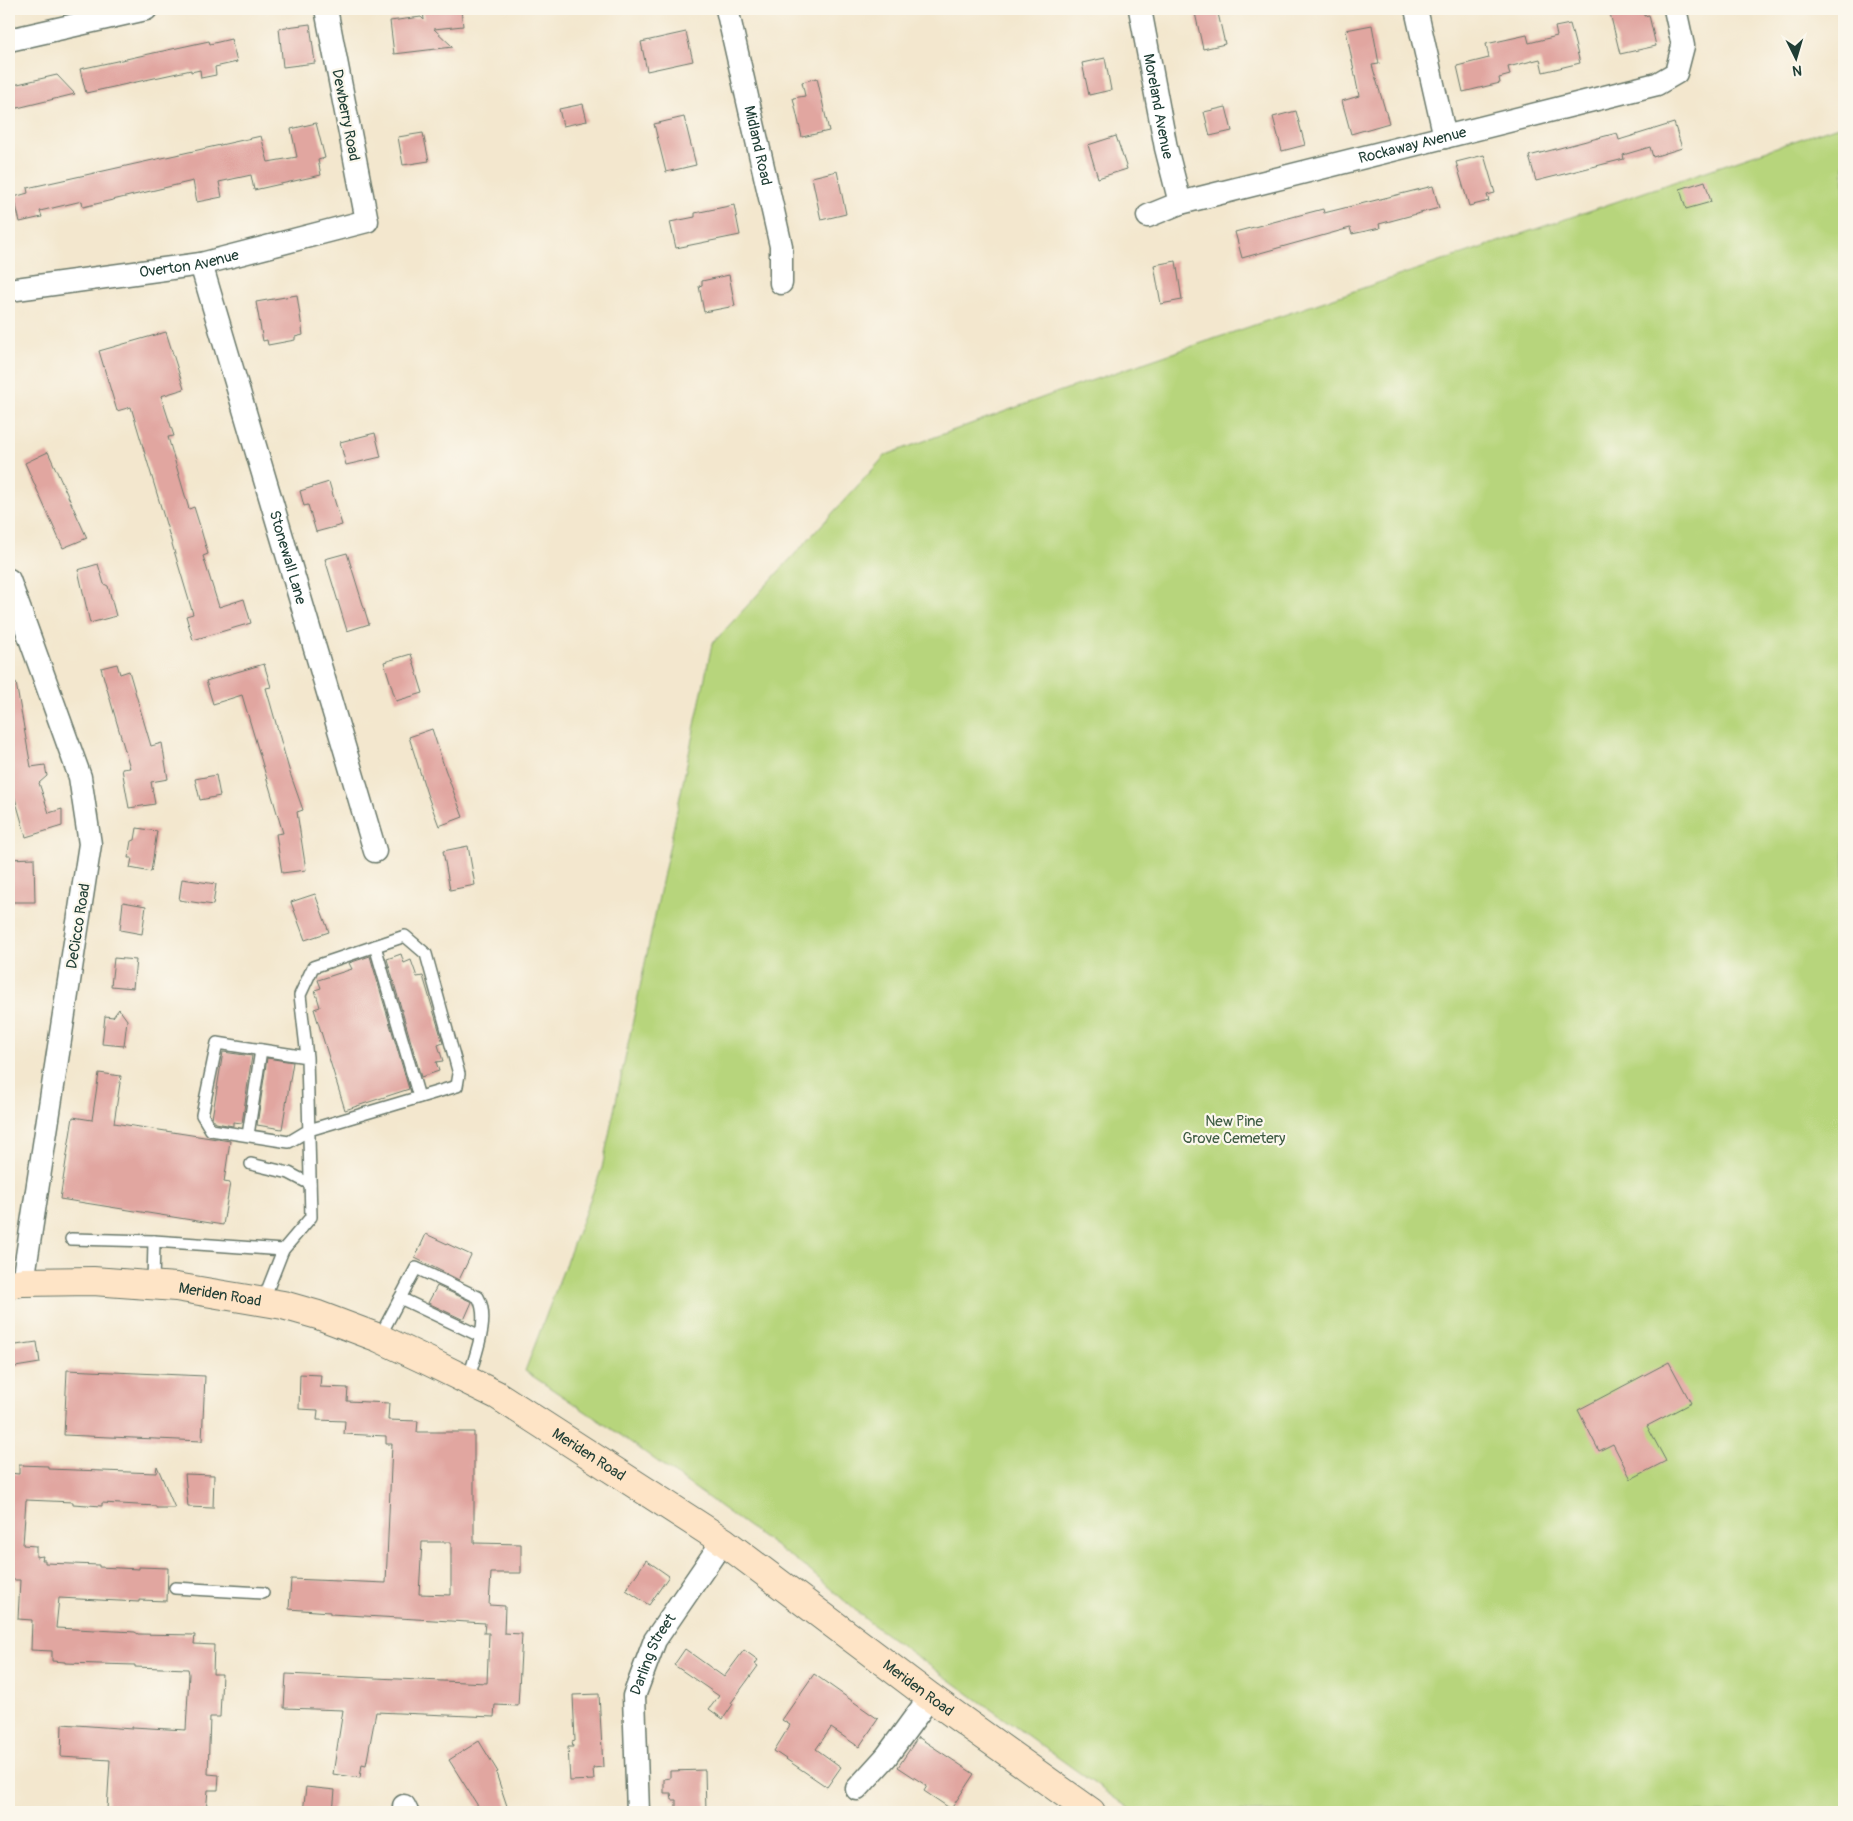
<svg xmlns="http://www.w3.org/2000/svg" width="1853" height="1821" viewBox="0 0 1853 1821" font-family="Pangolin,sans-serif">
	<rect width="100%" height="100%" fill="#fbf7ec"/>
	<filter id="ink" filterUnits="userSpaceOnUse"><feTurbulence type="fractalNoise" baseFrequency=".02" numOctaves="2"/><feDisplacementMap in="SourceGraphic" scale="10" xChannelSelector="R" yChannelSelector="G"/><feConvolveMatrix kernelMatrix="1 2 1 2 8 2 1 2 1" color-interpolation-filters="sRGB"/></filter>
	<filter id="wash" filterUnits="userSpaceOnUse"><feTurbulence type="fractalNoise" baseFrequency=".0096" numOctaves="4" result="noise"/><feDisplacementMap in="SourceGraphic" scale="20" xChannelSelector="R" yChannelSelector="G"/><feGaussianBlur stdDeviation="1.12" result="paint"/><feColorMatrix in="noise" values="0 0 0 0 0 0 0 0 0 0 0 0 0 0 0 0 0 1.4 0 .05"/><feComposite in="paint" operator="in"/></filter>
	<g filter="url(#wash)">
		<rect width="100%" height="100%" fill="#f3e7ce"/>
		<!-- green -->
		<polygon fill="#b7d57b" stroke="#6b8958" points="1844,124 1844,1812 1134,1812 869,1622 810,1571 622,1436 525,1371 602,1168 712,644 886,455 1058,392"/>
		<g id="blocks">
			<!-- building -->
			<g fill="#e1a6a0" fill-rule="evenodd">
				<polygon points="423,9 461,9 463,26 434,29 453,47 394,54 390,21 421,17 424,20"/>
				<polygon points="1212,9 1217,9 1225,44 1203,49 1195,13"/>
				<polygon points="1609,9 1644,9 1644,16 1649,15 1656,46 1620,54"/>
				<polygon points="310,24 315,63 283,67 279,28"/>
				<polygon points="1570,24 1580,63 1543,72 1540,59 1508,67 1510,75 1499,78 1500,83 1463,92 1457,66 1489,58 1486,44 1527,35 1529,43 1557,36 1555,27"/>
				<polygon points="1372,25 1379,64 1372,65 1389,123 1351,134 1342,101 1359,96 1346,30"/>
				<polygon points="686,32 693,61 647,71 641,42"/>
				<polygon points="231,39 237,62 215,67 216,75 201,78 200,70 191,72 191,70 86,93 80,69 209,41 210,44"/>
				<polygon points="1105,58 1111,90 1089,95 1082,63"/>
				<polygon points="57,75 75,94 9,110 9,86"/>
				<polygon points="817,78 829,131 802,137 793,98 805,96 802,82"/>
				<polygon points="583,104 587,121 563,126 559,109"/>
				<polygon points="1226,107 1232,131 1210,136 1204,112"/>
				<polygon points="1296,111 1305,145 1282,151 1273,117"/>
				<polygon points="684,117 696,165 666,172 654,124"/>
				<polygon points="316,123 325,158 318,160 321,175 254,190 251,175 219,182 222,197 197,202 193,181 83,207 82,201 40,211 42,217 20,222 14,197 28,193 27,188 261,136 268,162 297,157 291,129"/>
				<polygon points="1674,123 1682,148 1653,157 1650,147 1623,155 1624,159 1536,181 1529,156 1617,133 1619,140"/>
				<polygon points="423,133 429,161 403,165 398,137"/>
				<polygon points="1116,136 1127,169 1098,178 1088,145"/>
				<polygon points="1484,155 1495,193 1487,195 1489,201 1469,206 1456,162"/>
				<polygon points="837,171 846,214 821,220 812,177"/>
				<polygon points="1705,181 1711,202 1686,209 1680,189"/>
				<polygon points="1433,186 1439,208 1379,224 1380,228 1352,234 1350,228 1242,258 1235,232 1323,209 1324,213"/>
				<polygon points="734,205 740,235 676,248 670,222 695,217 695,213"/>
				<polygon points="1176,261 1182,300 1161,304 1154,265"/>
				<polygon points="729,275 735,306 704,312 699,286 702,285 702,281"/>
				<polygon points="297,295 303,335 295,337 295,340 268,345 267,340 263,341 256,302"/>
				<polygon points="166,332 184,389 161,396 174,436 168,437 176,465 189,509 194,507 199,523 208,554 203,556 219,607 244,599 251,623 193,640 186,616 193,614 131,407 117,411 99,351"/>
				<polygon points="375,433 381,457 346,465 340,442"/>
				<polygon points="48,452 87,538 63,548 25,463"/>
				<polygon points="329,482 342,525 316,532 308,505 304,506 300,491"/>
				<polygon points="347,553 369,624 347,631 325,559"/>
				<polygon points="98,564 104,584 108,586 116,616 90,623 78,570"/>
				<polygon points="411,654 423,693 396,701 384,662"/>
				<polygon points="117,664 120,674 129,671 151,746 162,743 168,779 151,782 155,804 129,808 122,769 130,768 101,668"/>
				<polygon points="264,664 271,687 266,688 290,773 303,810 297,812 306,870 282,873 276,834 283,833 242,695 213,704 206,681"/>
				<polygon points="16,683 31,767 45,765 47,776 39,783 49,813 62,809 62,826 26,837 9,777 9,684"/>
				<polygon points="432,729 445,769 463,817 439,826 427,794 409,737"/>
				<polygon points="216,775 220,796 200,800 195,779"/>
				<polygon points="137,828 157,831 151,872 130,868 132,858 128,858 131,841 135,840"/>
				<polygon points="468,846 475,885 450,890 443,851"/>
				<polygon points="34,858 35,902 9,902 9,859"/>
				<polygon points="182,879 216,884 213,905 179,900"/>
				<polygon points="315,894 329,932 305,940 291,902"/>
				<polygon points="123,902 146,906 142,934 120,930"/>
				<polygon points="401,954 404,963 411,960 417,977 423,976 443,1043 438,1045 443,1061 436,1062 439,1071 421,1077 387,959"/>
				<polygon points="370,956 409,1089 345,1110 314,1009 320,1007 315,990 321,988 318,980 352,969 349,963"/>
				<polygon points="114,958 136,960 133,988 111,986"/>
				<polygon points="119,1009 127,1020 124,1046 102,1044 105,1016 113,1017"/>
				<polygon points="223,1052 252,1056 242,1123 233,1122 233,1126 216,1123 212,1118"/>
				<polygon points="267,1058 293,1062 282,1129 257,1125"/>
				<polygon points="99,1073 121,1076 114,1123 230,1141 224,1182 230,1183 223,1225 60,1199 73,1117 92,1120"/>
				<polygon points="426,1234 471,1255 459,1280 415,1258"/>
				<polygon points="437,1286 472,1302 464,1320 428,1303"/>
				<polygon points="37,1342 40,1363 9,1368 9,1346"/>
				<polygon points="1669,1362 1691,1403 1647,1426 1666,1461 1631,1479 1613,1444 1599,1451 1578,1410"/>
				<polygon points="67,1370 205,1376 202,1441 64,1435"/>
				<path d="M300,1374L321,1375L320,1387L348,1388L347,1401L389,1403L388,1420L418,1421L417,1432H474V1543L521,1544V1573H491L489,1605L505,1606L504,1633L522,1634L518,1706L495,1705L494,1717L376,1712L366,1765L362,1764L360,1778L333,1774L343,1710L284,1708L286,1674L487,1683L489,1633H484L485,1623L330,1614V1612L289,1609L291,1579L386,1583L392,1444H386V1436L344,1434L345,1421L317,1420L318,1410L299,1409ZM422,1542H451V1595L419,1594Z"/>
				<polygon points="19,1465 48,1466 48,1469 156,1473 157,1466 175,1508 156,1508 156,1506 102,1503 102,1506 73,1504 73,1502 26,1500 23,1545 36,1546 36,1557 43,1556 42,1560 45,1560 45,1563 99,1565 99,1567 139,1569 139,1567 168,1568 167,1601 139,1600 139,1602 59,1598 56,1628 135,1632 138,1634 195,1635 194,1644 214,1645 213,1674 222,1674 220,1717 210,1717 208,1774 219,1775 218,1790 208,1790 206,1812 128,1812 128,1810 107,1810 110,1760 61,1757 62,1724 132,1729 132,1727 186,1730 189,1674 188,1669 135,1667 135,1665 65,1663 65,1662 52,1661 52,1651 31,1650 32,1620 18,1619 20,1580 9,1580 9,1473 19,1474"/>
				<polygon points="185,1474 214,1475 213,1508 188,1507"/>
				<polygon points="646,1560 669,1576 649,1605 626,1590"/>
				<polygon points="685,1649 724,1677 744,1650 758,1660 755,1664 758,1666 731,1703 733,1704 723,1719 709,1709 719,1696 674,1665"/>
				<polygon points="814,1674 878,1719 859,1747 831,1728 816,1749 841,1767 827,1787 774,1751 790,1725 782,1720"/>
				<polygon points="599,1694 603,1767 593,1768 594,1780 570,1781 568,1747 573,1747 572,1742 575,1741 573,1695"/>
				<polygon points="918,1737 974,1774 951,1809 924,1791 927,1786 898,1767"/>
				<polygon points="479,1741 498,1772 496,1773 509,1812 480,1812 478,1806 449,1760"/>
				<polygon points="705,1770 706,1812 676,1812 676,1800 672,1800 671,1793 664,1793 664,1779 670,1778 670,1771"/>
				<polygon points="306,1787 335,1790 333,1812 303,1812"/>
			</g>
		</g>
	</g>
	<g filter="url(#ink)">
		<use href="#blocks" fill-opacity="0" stroke="#69786a" stroke-width="1"/>
		<g fill="none" stroke-linecap="round" stroke-linejoin="round">
			<defs>
				<g id="lane">
					<polyline points="375,946 419,1097"/>
					<polyline points="248,1135 261,1050"/>
					<polyline points="251,1164 289,1173 310,1184"/>
					<polyline points="71,1239 154,1241"/>
					<polyline points="283,1250 311,1217 307,1057 300,995 313,967 405,936 426,954 459,1074 457,1086 309,1130 289,1142 211,1130 202,1115 217,1043 307,1057"/>
					<polyline points="153,1285 154,1241 283,1250 263,1301"/>
					<polyline points="400,1298 480,1336"/>
					<path d="M379,1338L416,1268L478,1297C491,1320 474,1357 468,1381"/>
					<polyline points="175,1588 263,1593"/>
				</g>
				<g id="street">
					<path id="s1" d="M727,9L781,246V283"/>
					<path id="s2" d="M1140,9L1166,148L1180,203"/>
					<polyline points="1416,9 1445,137"/>
					<polyline points="9,40 146,9"/>
					<path id="s3" d="M1148,216L1180,203L1657,84L1676,73L1683,46L1675,9"/>
					<path id="s4" d="M201,264L375,851"/>
					<path id="s5" d="M9,290L201,264L367,221L326,9"/>
					<polyline points="9,580 80,777 90,844 23,1282"/>
					<polyline points="857,1789 886,1757 930,1697"/>
					<polyline points="404,1806 407,1812"/>
					<path id="s6" d="M638,1812L634,1696L655,1640L723,1541"/>
				</g>
				<g id="secondary">
					<path id="s7" d="M9,1284L23,1282L93,1281L176,1287L283,1305L318,1315L379,1338L430,1362L497,1395L723,1541L930,1697L1091,1812"/>
				</g>
			</defs>
			<!-- lane casing -->
			<use href="#lane" stroke="#69786a" stroke-width="14"/>
			<!-- street casing -->
			<use href="#street" stroke="#69786a" stroke-width="25"/>
			<!-- secondary casing -->
			<use href="#secondary" stroke="#69786a" stroke-width="30"/>
			<!-- lane -->
			<use href="#lane" stroke="#fff" stroke-width="11"/>
			<!-- street -->
			<use href="#street" stroke="#fff" stroke-width="22"/>
			<!-- secondary -->
			<use href="#secondary" stroke="#fee4c6" stroke-width="28"/>
		</g>
	</g>
	<g text-anchor="middle" stroke-width="4.5" stroke-linejoin="round" paint-order="stroke">
		<!-- street labels -->
		<g font-size="15" fill="#1f3d34" stroke="#fbf7ec">
			<text dy="5" stroke="none"><textPath href="#s2" startOffset="99">Moreland Avenue</textPath></text>
			<text transform="translate(346 115) rotate(79)" y="5">Dewberry Road</text>
			<text dy="5" stroke="none"><textPath href="#s1" startOffset="140">Midland Road</textPath></text>
			<text dy="5" stroke="none"><textPath href="#s3" startOffset="274">Rockaway Avenue</textPath></text>
			<text dy="5" stroke="none"><textPath href="#s5" startOffset="182">Overton Avenue</textPath></text>
			<text dy="5" stroke="none"><textPath href="#s4" startOffset="306">Stonewall Lane</textPath></text>
			<text transform="translate(78 926) rotate(-81)" y="5">DeCicco Road</text>
			<text dy="5" stroke="none"><textPath href="#s7" startOffset="212">Meriden Road</textPath></text>
			<text dy="5" stroke="none"><textPath href="#s7" startOffset="618">Meriden Road</textPath></text>
			<text dy="5" stroke="none"><textPath href="#s6" startOffset="162">Darling Street</textPath></text>
			<text dy="5" stroke="none"><textPath href="#s7" startOffset="1022">Meriden Road</textPath></text>
		</g>
		<!-- park labels -->
		<g font-size="15" fill="#3d5b42" stroke="#fbf7ec">
			<text x="1234" y="1126">New Pine<tspan x="1234" dy="17">Grove Cemetery</tspan></text>
		</g>
	</g>
	<!-- margin -->
	<rect width="1853" height="1821" fill="none" stroke="#fbf7ec" stroke-width="30"/>
	<!-- north arrow -->
	<g transform="translate(1796 58) rotate(175)" stroke="#fbf7ec" stroke-width="4" paint-order="stroke">
	<path d="M0-4L9 19L0 12L-9 19Z" fill="#1f3d34"/>
	<text y="-8" font-size="14" font-weight="bold" text-anchor="middle" fill="#1f3d34">N</text>
	</g>
</svg>
